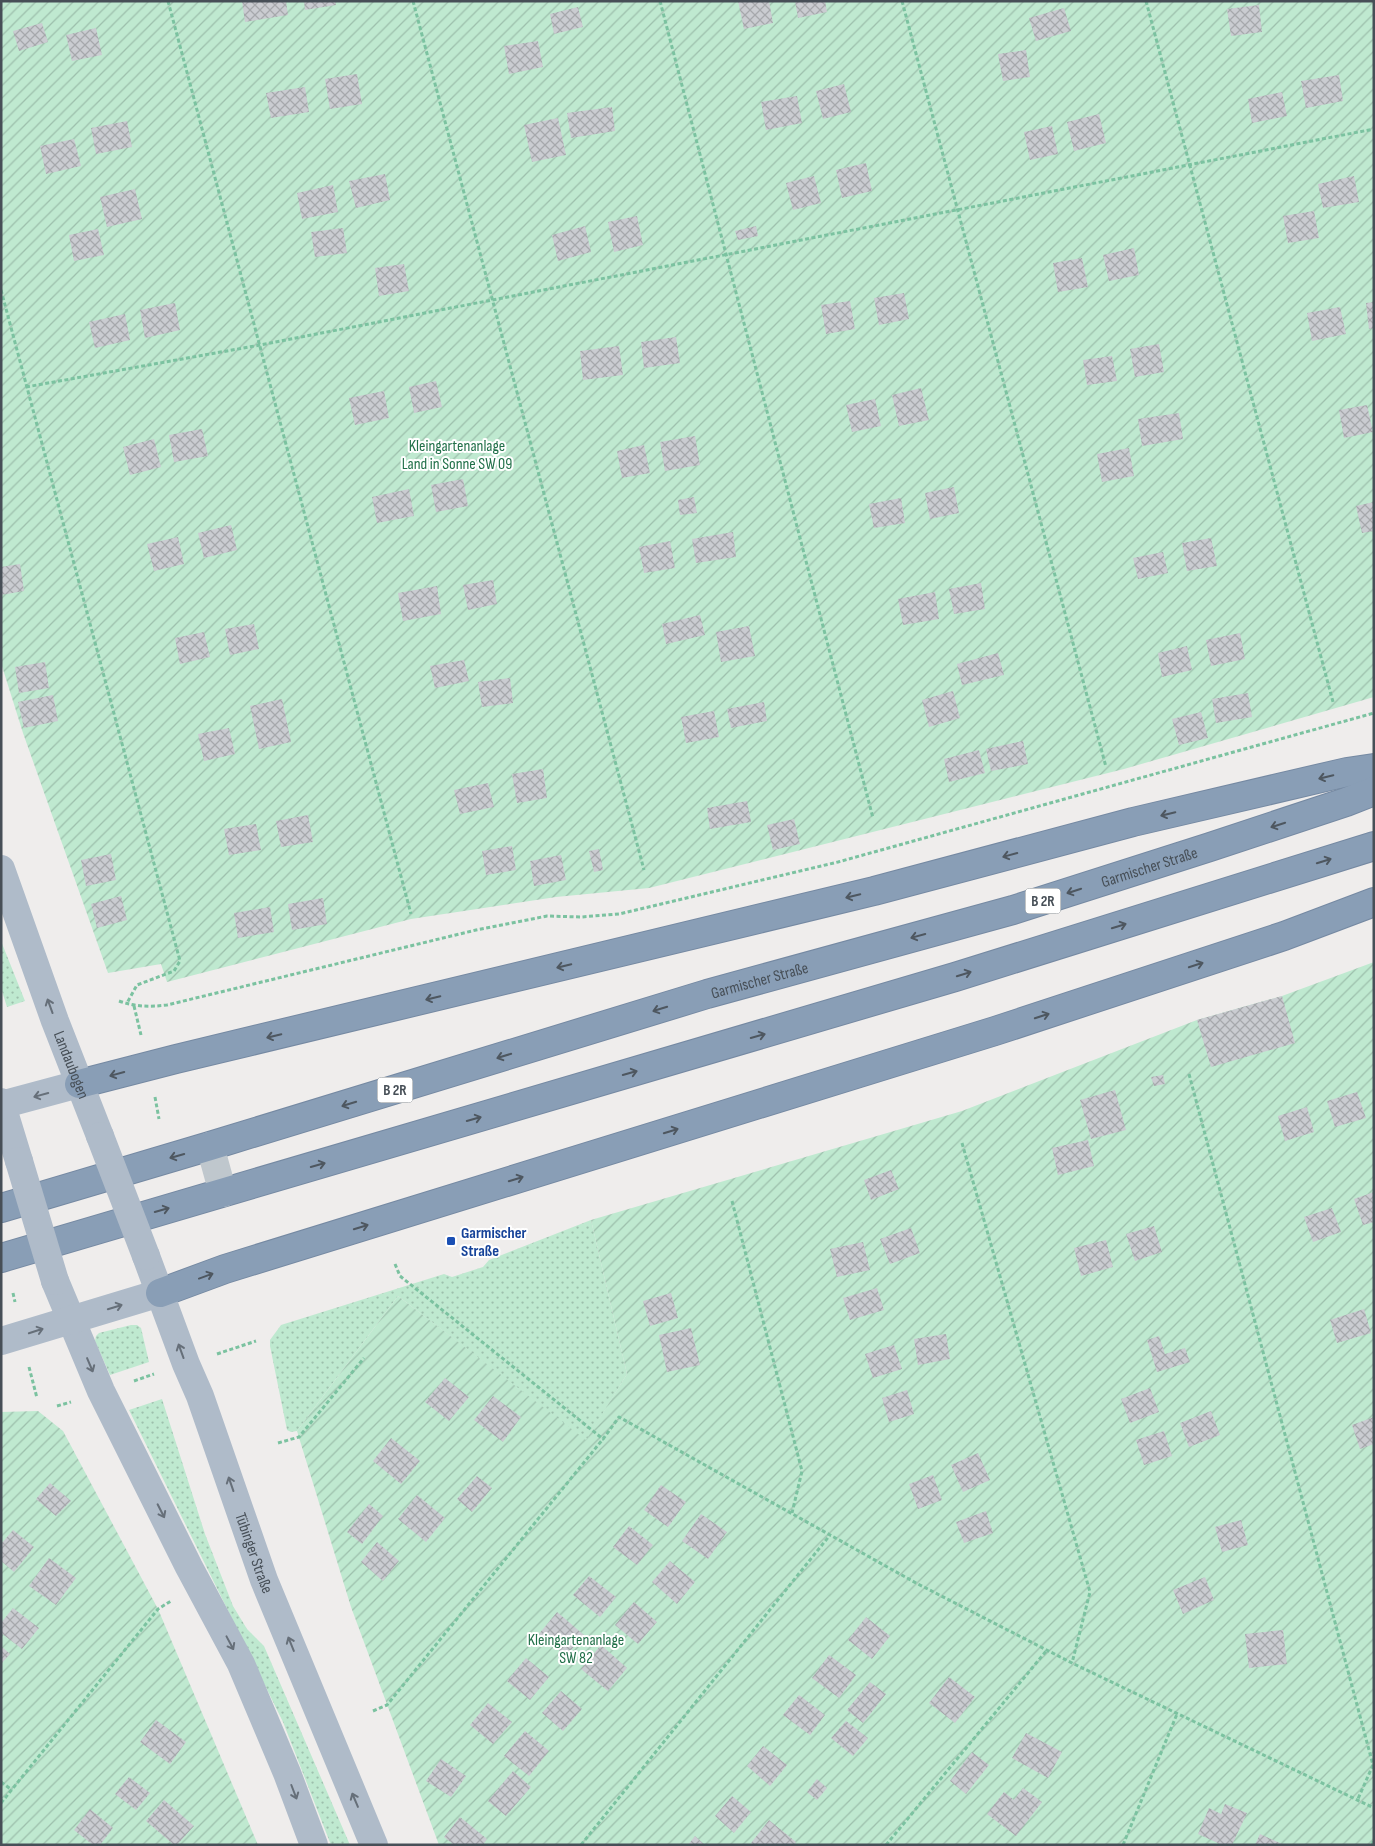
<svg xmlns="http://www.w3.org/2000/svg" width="1375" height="1846" viewBox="0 0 1375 1846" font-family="'Sofia Sans Condensed',sans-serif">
	<defs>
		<pattern id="grass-dots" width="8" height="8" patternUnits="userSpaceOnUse" patternTransform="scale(1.25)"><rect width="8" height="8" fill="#bfe9d0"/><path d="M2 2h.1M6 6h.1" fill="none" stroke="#9dbfac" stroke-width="1.8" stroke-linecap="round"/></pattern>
		<pattern id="garden-furrows" width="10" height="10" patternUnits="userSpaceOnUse" patternTransform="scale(1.25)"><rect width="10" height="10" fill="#bfe9d0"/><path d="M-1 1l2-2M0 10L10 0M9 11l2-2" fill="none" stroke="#9dbfac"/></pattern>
		<pattern id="building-cross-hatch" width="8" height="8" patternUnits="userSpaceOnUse" patternTransform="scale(1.25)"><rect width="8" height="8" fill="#caccd1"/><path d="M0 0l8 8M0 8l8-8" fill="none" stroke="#a6a8ac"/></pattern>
	</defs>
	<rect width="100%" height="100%" fill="#efedec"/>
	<!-- grass -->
	<g fill="url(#grass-dots)">
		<polygon points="1,941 25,1001 7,1007 1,988"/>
		<polygon points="591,1220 627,1374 586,1441 398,1296 297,1431 291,1432 287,1430 270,1346 270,1340 281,1325 444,1274 452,1277 483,1267 489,1260"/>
		<polygon points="131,1325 137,1325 141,1328 149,1362 110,1375 95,1341 96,1336 99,1333"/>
		<polygon points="162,1399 205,1534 233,1606 247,1629 264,1646 350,1845 331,1845 283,1722 129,1410"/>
	</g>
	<!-- garden -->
	<g fill="url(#garden-furrows)">
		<polygon points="1,1 1374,1 1374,697 1124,769 649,888 556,897 411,919 167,982 161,964 108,973 23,733 1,663"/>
		<polygon points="1374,962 1374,1845 439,1845 351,1607 297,1431 398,1296 586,1440 627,1374 591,1220 962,1111 1197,1020 1282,996"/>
		<polygon points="38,1411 63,1431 158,1609 258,1845 1,1845 1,1412"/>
	</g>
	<!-- building -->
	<g fill="url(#building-cross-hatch)">
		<polygon points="242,1 286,1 288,15 245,22"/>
		<polygon points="304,1 335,1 336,5 305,10"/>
		<polygon points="738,1 769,1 773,23 744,29"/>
		<polygon points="795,1 825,1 827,12 798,18"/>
		<polygon points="1259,5 1262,32 1231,36 1227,9"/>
		<polygon points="578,7 583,27 554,34 550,14"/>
		<polygon points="1064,8 1071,31 1036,41 1029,18"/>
		<polygon points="42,23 48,42 19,51 13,31"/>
		<polygon points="96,28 102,55 72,61 66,35"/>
		<polygon points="538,41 543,67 509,74 504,46"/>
		<polygon points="1026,50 1030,77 1003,81 998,54"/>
		<polygon points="357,74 362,104 330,109 325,79"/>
		<polygon points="1339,75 1343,101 1306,108 1301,81"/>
		<polygon points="844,84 851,112 823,119 816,91"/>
		<polygon points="305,87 309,112 271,118 266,93"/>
		<polygon points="1282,92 1287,116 1252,123 1248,99"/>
		<polygon points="797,96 802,123 766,130 761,102"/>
		<polygon points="612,107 615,131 571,138 567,113"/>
		<polygon points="1099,114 1106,143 1074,151 1067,122"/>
		<polygon points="558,118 566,155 532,162 524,125"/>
		<polygon points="127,121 132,147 96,154 91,128"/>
		<polygon points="1052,126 1058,154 1030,160 1024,132"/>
		<polygon points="74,139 81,166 46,174 40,146"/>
		<polygon points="866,163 872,191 842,198 836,170"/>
		<polygon points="385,174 390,200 356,208 349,181"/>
		<polygon points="814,176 821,203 793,210 786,183"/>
		<polygon points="1354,176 1359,202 1323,208 1318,184"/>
		<polygon points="333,185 338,212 302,219 297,193"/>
		<polygon points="135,189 142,219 107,227 100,197"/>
		<polygon points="1314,211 1319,238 1288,243 1283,216"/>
		<polygon points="637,216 643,245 614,252 608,222"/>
		<polygon points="585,226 591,252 558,261 552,235"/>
		<polygon points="756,226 758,236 738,240 735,231"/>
		<polygon points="343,228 347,253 315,257 311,232"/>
		<polygon points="98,229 104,255 74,261 69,235"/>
		<polygon points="1134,248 1139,275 1109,281 1103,255"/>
		<polygon points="1082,258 1088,287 1058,292 1053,263"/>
		<polygon points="404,264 409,291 379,296 375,268"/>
		<polygon points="904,293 909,319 879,325 874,298"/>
		<polygon points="850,301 855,329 826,334 821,305"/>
		<polygon points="1374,302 1374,328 1369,329 1366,303"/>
		<polygon points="175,303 180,330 145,338 140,310"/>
		<polygon points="1340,307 1346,334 1312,341 1307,313"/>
		<polygon points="125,314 130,340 95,348 89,322"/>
		<polygon points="676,337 680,363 644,368 641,342"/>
		<polygon points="1159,344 1164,372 1135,377 1130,349"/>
		<polygon points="619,346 623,375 583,380 580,351"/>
		<polygon points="1112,356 1117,381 1087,385 1083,360"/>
		<polygon points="436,381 442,407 414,413 409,387"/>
		<polygon points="921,388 929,420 899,426 892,395"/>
		<polygon points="384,391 389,418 355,425 349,398"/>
		<polygon points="875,399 881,426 852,432 846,405"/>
		<polygon points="1367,405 1373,432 1344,438 1339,410"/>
		<polygon points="1179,413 1183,439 1142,446 1138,419"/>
		<polygon points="202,429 208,456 174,462 169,435"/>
		<polygon points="695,436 700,465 665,471 660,442"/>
		<polygon points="154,439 161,467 130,475 123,447"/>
		<polygon points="644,445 650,473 622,478 617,451"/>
		<polygon points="1129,448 1134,476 1102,482 1097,454"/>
		<polygon points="463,479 468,506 436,512 431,485"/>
		<polygon points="954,487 959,513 930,519 925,493"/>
		<polygon points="409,489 414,516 377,523 372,497"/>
		<polygon points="694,497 697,513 680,515 678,500"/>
		<polygon points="901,498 905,523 874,528 869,504"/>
		<polygon points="1374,502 1374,531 1362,533 1356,506"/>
		<polygon points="231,525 237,550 204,558 198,533"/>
		<polygon points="733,532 736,557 696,563 692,539"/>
		<polygon points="178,537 184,564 154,571 147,544"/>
		<polygon points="1211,538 1217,566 1187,571 1182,543"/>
		<polygon points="670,541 675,568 644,573 639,547"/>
		<polygon points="1163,552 1168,573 1138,579 1133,558"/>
		<polygon points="20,564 24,591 1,595 1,567"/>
		<polygon points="493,580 497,604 468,610 463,585"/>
		<polygon points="981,583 985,609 954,614 949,589"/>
		<polygon points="437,586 441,614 403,621 398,593"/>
		<polygon points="935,592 939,619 903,625 898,599"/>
		<polygon points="700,615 705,635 666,644 662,624"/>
		<polygon points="254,624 259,649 230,655 225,629"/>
		<polygon points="749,626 755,656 721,662 716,632"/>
		<polygon points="204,632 210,657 180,664 175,638"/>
		<polygon points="1240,633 1245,659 1211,666 1206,640"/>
		<polygon points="1187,646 1192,670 1162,677 1158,653"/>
		<polygon points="998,653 1004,675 962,685 957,664"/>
		<polygon points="464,660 469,681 435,688 430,666"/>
		<polygon points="45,662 49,688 19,693 15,667"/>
		<polygon points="510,678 513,703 482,707 478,682"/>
		<polygon points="953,691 960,718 929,727 922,700"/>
		<polygon points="1248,693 1252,717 1216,723 1212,699"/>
		<polygon points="53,695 58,721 24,728 18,702"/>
		<polygon points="282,699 291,742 259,749 250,706"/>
		<polygon points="764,702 767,721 731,728 727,709"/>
		<polygon points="714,711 719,737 686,743 681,717"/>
		<polygon points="1201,712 1208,738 1179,745 1172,719"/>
		<polygon points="229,728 235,754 204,761 198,734"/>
		<polygon points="1023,741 1028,764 991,771 986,749"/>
		<polygon points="979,750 985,773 949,782 944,759"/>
		<polygon points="543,769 547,798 517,803 512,774"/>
		<polygon points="488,783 494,807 460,814 454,790"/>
		<polygon points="747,801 751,822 710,829 707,808"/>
		<polygon points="308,815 313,842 281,847 276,821"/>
		<polygon points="794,819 800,844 773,850 767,825"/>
		<polygon points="256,824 261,850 229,855 224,829"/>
		<polygon points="512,846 516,870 486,875 482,851"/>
		<polygon points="599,849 603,870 594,872 589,851"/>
		<polygon points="111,854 116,880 86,886 81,860"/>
		<polygon points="561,855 566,880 534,886 530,861"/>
		<polygon points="121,896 127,920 97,928 91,904"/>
		<polygon points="323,898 327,924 292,930 288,904"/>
		<polygon points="270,907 274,932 238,938 234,913"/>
		<polygon points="1282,996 1295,1043 1211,1067 1197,1020"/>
		<polygon points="1163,1075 1165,1084 1154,1086 1151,1077"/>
		<polygon points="1115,1090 1126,1130 1091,1139 1080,1100"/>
		<polygon points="1357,1092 1366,1118 1335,1127 1327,1101"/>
		<polygon points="1307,1107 1314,1132 1285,1141 1278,1116"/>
		<polygon points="1088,1140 1094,1166 1058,1175 1052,1148"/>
		<polygon points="891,1170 899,1189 871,1200 864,1180"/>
		<polygon points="1374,1192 1374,1222 1363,1225 1354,1199"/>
		<polygon points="1332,1208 1341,1232 1313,1242 1304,1217"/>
		<polygon points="1154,1226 1162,1252 1135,1261 1126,1234"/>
		<polygon points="911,1228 920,1253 890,1264 880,1239"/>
		<polygon points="1106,1240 1113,1267 1081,1276 1074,1248"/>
		<polygon points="863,1242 870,1270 837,1277 830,1249"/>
		<polygon points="877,1288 884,1310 850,1320 843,1298"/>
		<polygon points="671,1293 678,1318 650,1326 643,1301"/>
		<polygon points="1364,1309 1371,1333 1337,1343 1330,1320"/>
		<polygon points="691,1328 700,1365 667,1372 659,1335"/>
		<polygon points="946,1334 950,1359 918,1365 914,1339"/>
		<polygon points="1159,1336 1165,1354 1185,1348 1190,1362 1157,1372 1147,1340"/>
		<polygon points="894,1345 902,1369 873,1378 865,1354"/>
		<polygon points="445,1378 469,1397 449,1421 425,1402"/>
		<polygon points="1150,1388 1159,1412 1130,1423 1121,1399"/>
		<polygon points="907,1390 914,1414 889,1422 882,1398"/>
		<polygon points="493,1396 521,1417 503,1442 474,1420"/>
		<polygon points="1211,1411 1220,1435 1189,1447 1180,1423"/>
		<polygon points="1374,1417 1374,1444 1360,1449 1352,1425"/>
		<polygon points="1164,1431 1172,1456 1144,1465 1136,1440"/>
		<polygon points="391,1438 420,1461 401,1484 373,1461"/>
		<polygon points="978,1453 990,1480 963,1492 951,1465"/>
		<polygon points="933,1475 942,1500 918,1509 909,1484"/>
		<polygon points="477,1476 492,1488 472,1512 457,1499"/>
		<polygon points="50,1483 71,1501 56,1516 36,1499"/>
		<polygon points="661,1485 686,1502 668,1527 644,1510"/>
		<polygon points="417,1495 445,1518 426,1542 398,1519"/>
		<polygon points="369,1504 383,1516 362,1544 347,1532"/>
		<polygon points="986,1511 993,1533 964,1543 956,1522"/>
		<polygon points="701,1514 727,1532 708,1559 682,1541"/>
		<polygon points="1241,1520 1248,1545 1222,1552 1215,1527"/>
		<polygon points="629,1526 653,1545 637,1565 613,1547"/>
		<polygon points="13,1530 34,1547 14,1572 1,1561 1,1544"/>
		<polygon points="377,1542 399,1561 383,1581 361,1562"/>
		<polygon points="49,1558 76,1578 56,1605 29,1586"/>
		<polygon points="670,1561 695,1582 677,1604 652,1582"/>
		<polygon points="589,1576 616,1597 600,1617 573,1595"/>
		<polygon points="1205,1577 1214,1600 1183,1614 1173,1590"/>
		<polygon points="634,1602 657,1622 638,1644 615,1625"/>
		<polygon points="13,1608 39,1628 22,1649 1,1633 1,1623"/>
		<polygon points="557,1612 584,1635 566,1656 539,1634"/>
		<polygon points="866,1617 890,1636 872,1659 848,1640"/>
		<polygon points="1283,1630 1287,1664 1249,1668 1245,1634"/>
		<polygon points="601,1645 627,1668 608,1691 581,1669"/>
		<polygon points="1,1646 10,1654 1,1664"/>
		<polygon points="829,1655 856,1675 839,1698 812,1678"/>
		<polygon points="526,1658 549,1677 530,1700 507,1681"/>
		<polygon points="949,1677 975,1697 955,1723 929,1703"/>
		<polygon points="870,1682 886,1694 863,1723 847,1710"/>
		<polygon points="561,1691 582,1709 563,1731 542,1713"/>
		<polygon points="799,1695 825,1715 810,1735 783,1715"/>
		<polygon points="488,1703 512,1722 493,1744 470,1725"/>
		<polygon points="156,1720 186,1742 170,1764 140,1742"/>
		<polygon points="846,1721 868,1738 853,1756 831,1738"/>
		<polygon points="525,1731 549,1751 529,1776 504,1756"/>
		<polygon points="1026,1733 1062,1752 1048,1778 1012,1758"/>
		<polygon points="763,1746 787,1765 770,1786 747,1766"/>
		<polygon points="972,1752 989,1765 966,1794 950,1781"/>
		<polygon points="441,1759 466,1776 451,1797 426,1781"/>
		<polygon points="513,1771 531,1787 506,1816 488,1801"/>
		<polygon points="129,1777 150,1793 136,1810 115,1794"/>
		<polygon points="817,1779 827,1788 817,1800 807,1792"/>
		<polygon points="1023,1788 1042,1802 1016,1836 987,1814 1004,1792 1014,1800"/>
		<polygon points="732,1796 751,1812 734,1833 715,1816"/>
		<polygon points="164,1800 194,1826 177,1845 174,1845 146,1821"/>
		<polygon points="1225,1804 1247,1813 1232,1845 1222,1845 1198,1834 1209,1808 1221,1814"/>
		<polygon points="90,1809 113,1828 100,1845 93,1845 74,1830"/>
		<polygon points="460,1817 487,1839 483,1845 454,1845 444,1837"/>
		<polygon points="769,1820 796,1842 794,1845 753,1845 751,1843"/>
		<polygon points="1260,1834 1284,1845 1255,1845"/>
		<polygon points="695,1836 705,1845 688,1845"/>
	</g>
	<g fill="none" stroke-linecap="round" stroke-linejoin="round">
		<defs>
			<g id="highway">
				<polyline points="79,1084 176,1059 874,891 1133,822 1347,772 1374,768"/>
				<path id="s3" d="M1,1208L210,1146L707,994L1013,910L1210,847L1346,802L1374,791"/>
				<polyline points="1,1258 955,977 1374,846"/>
				<polyline points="160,1293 225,1269 995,1031 1284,936 1374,902"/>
			</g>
		</defs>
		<!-- highway casing -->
		<use href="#highway" stroke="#7589a2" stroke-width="30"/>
		<!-- path -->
		<g stroke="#7bc2a0" stroke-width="3" stroke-dasharray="4 2.5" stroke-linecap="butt">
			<polyline points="168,1 411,914"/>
			<polyline points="413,1 644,870"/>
			<polyline points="660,1 873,818"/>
			<polyline points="902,1 1106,767"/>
			<polyline points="1146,1 1333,702"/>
			<polyline points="1,290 180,961 174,971 137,985 127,1003"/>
			<polyline points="26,387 260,345 1374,129"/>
			<path d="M119,1001C136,1007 150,1007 167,1005L476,930L547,916L581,917L619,914L838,862L1374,713"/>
			<polyline points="134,1006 141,1035"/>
			<polyline points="1189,1074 1373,1765 1357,1801"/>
			<polyline points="155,1097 159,1119"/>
			<polyline points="962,1143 1090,1592 1072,1663"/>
			<polyline points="732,1201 802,1471 792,1513"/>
			<polyline points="395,1264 400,1276 603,1439 619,1417 916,1583 1072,1663 1374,1808"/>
			<polyline points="13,1293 15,1302"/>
			<polyline points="217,1354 256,1341"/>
			<polyline points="29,1367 37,1398"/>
			<polyline points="134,1381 154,1374"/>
			<polyline points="57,1406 71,1402"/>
			<polyline points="278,1443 299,1437 364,1358"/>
			<polyline points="373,1711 387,1705 603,1439"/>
			<polyline points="1,1782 12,1790"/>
			<polyline points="1,1803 158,1609 171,1601"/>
			<polyline points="581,1845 830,1535"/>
			<polyline points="886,1845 1047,1650"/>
			<polyline points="1123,1845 1177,1714"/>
			<polyline points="1372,1845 1374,1839"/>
		</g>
		<!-- minor -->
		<polyline stroke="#bfc7cd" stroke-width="28" points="210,1146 223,1193"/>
		<!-- major -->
		<g stroke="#afbbc9" stroke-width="28">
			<path id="s1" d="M1,869L55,1021L100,1136"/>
			<polyline points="1,1102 19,1161"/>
			<polyline points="1,1105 79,1084"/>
			<path id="s2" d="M146,1256L186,1364L200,1396L264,1580L374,1845"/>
			<polyline points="55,1281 101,1391 189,1567 241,1664 287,1773 314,1845"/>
			<polyline points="1,1341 160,1293"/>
		</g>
		<!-- highway -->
		<use href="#highway" stroke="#899eb6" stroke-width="28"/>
		<!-- major-bridge -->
		<g stroke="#afbbc9" stroke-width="28">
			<polyline points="100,1136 146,1256"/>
			<polyline points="19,1161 55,1281"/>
		</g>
	</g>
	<!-- one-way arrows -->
	<defs><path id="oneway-shaft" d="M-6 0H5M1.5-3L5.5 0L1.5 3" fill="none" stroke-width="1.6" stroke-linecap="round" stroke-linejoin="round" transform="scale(1.25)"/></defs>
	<g stroke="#4e5760">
		<use href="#oneway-shaft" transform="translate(1326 777) rotate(167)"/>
		<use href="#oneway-shaft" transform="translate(1168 814) rotate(167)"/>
		<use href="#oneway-shaft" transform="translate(1278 825) rotate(162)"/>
		<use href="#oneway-shaft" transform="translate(1010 855) rotate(165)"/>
		<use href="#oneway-shaft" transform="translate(1324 861) rotate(-17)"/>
		<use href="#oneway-shaft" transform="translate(1074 891) rotate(162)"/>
		<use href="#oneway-shaft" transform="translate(853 896) rotate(166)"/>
		<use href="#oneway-shaft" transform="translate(1119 926) rotate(-17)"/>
		<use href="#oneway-shaft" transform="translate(918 936) rotate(165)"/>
		<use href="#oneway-shaft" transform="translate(1196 965) rotate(-18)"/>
		<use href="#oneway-shaft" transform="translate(564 966) rotate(166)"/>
		<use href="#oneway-shaft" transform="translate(964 974) rotate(-17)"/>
		<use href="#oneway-shaft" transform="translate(433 998) rotate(167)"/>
		<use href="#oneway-shaft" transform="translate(660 1009) rotate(163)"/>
		<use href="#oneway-shaft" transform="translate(1042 1016) rotate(-18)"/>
		<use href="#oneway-shaft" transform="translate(274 1036) rotate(167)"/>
		<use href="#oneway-shaft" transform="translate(758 1036) rotate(-16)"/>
		<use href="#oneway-shaft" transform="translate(504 1056) rotate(163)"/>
		<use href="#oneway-shaft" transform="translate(630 1073) rotate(-16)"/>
		<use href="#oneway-shaft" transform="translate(117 1074) rotate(165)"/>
		<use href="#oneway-shaft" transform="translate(349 1104) rotate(163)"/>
		<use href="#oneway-shaft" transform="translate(474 1119) rotate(-16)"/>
		<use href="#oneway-shaft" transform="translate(671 1131) rotate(-17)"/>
		<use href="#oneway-shaft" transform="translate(177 1156) rotate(164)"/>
		<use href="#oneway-shaft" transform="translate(318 1165) rotate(-16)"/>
		<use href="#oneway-shaft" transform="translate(516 1179) rotate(-17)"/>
		<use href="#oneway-shaft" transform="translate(162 1210) rotate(-16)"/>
		<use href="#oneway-shaft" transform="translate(361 1227) rotate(-17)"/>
		<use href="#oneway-shaft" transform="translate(206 1276) rotate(-20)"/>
	</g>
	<g stroke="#666f79">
		<use href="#oneway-shaft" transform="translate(50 1006) rotate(-110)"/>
		<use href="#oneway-shaft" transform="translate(41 1095) rotate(165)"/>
		<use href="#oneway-shaft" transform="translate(115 1307) rotate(-17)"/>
		<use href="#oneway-shaft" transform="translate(36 1331) rotate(-18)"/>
		<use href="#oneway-shaft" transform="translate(181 1351) rotate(-110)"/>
		<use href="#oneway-shaft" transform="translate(90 1365) rotate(67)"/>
		<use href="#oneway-shaft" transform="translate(231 1484) rotate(-109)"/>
		<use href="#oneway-shaft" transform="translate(161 1511) rotate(63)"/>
		<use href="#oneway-shaft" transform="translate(230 1643) rotate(62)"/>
		<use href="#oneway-shaft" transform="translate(291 1644) rotate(-112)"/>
		<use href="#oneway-shaft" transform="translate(294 1792) rotate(69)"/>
		<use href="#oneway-shaft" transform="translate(355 1800) rotate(-113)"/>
	</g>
	<!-- markers -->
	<rect fill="#1a4fb4" stroke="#fff" stroke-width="2" x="446" y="1236" width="10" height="10" rx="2.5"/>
	<g text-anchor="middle" stroke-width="4" stroke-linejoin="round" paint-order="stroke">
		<!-- shield labels -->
		<g fill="#fff" stroke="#7e8489" stroke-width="1">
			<rect x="1025.5" y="888.5" width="35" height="25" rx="4"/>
			<rect x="377.5" y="1077.5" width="35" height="25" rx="4"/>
		</g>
		<g font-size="15" font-weight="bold" fill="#474f57">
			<text x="1043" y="906">B 2R</text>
			<text x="395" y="1095">B 2R</text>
		</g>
		<!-- park labels -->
		<g font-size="16" fill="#217049" stroke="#fff">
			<text x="457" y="451">Kleingartenanlage<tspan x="457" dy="18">Land in Sonne SW 09</tspan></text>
			<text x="576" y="1645">Kleingartenanlage<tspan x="576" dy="18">SW 82</tspan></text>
		</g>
		<!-- street labels -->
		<g font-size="16" fill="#474f57" stroke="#fff">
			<text dy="6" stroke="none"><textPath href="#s3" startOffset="1198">Garmischer Straße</textPath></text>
			<text dy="6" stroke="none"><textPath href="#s3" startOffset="792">Garmischer Straße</textPath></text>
			<text dy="6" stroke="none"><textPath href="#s1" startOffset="208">Landaubogen</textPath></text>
			<text dy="6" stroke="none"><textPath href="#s2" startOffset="316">Tübinger Straße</textPath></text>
		</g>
		<!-- transit labels -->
		<g font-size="16" font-weight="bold" fill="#164399" stroke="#fff" text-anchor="start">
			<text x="461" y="1238">Garmischer<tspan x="461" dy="18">Straße</tspan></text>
		</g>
	</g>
	<!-- border -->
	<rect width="1375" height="1846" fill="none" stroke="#474f57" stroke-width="5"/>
</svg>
